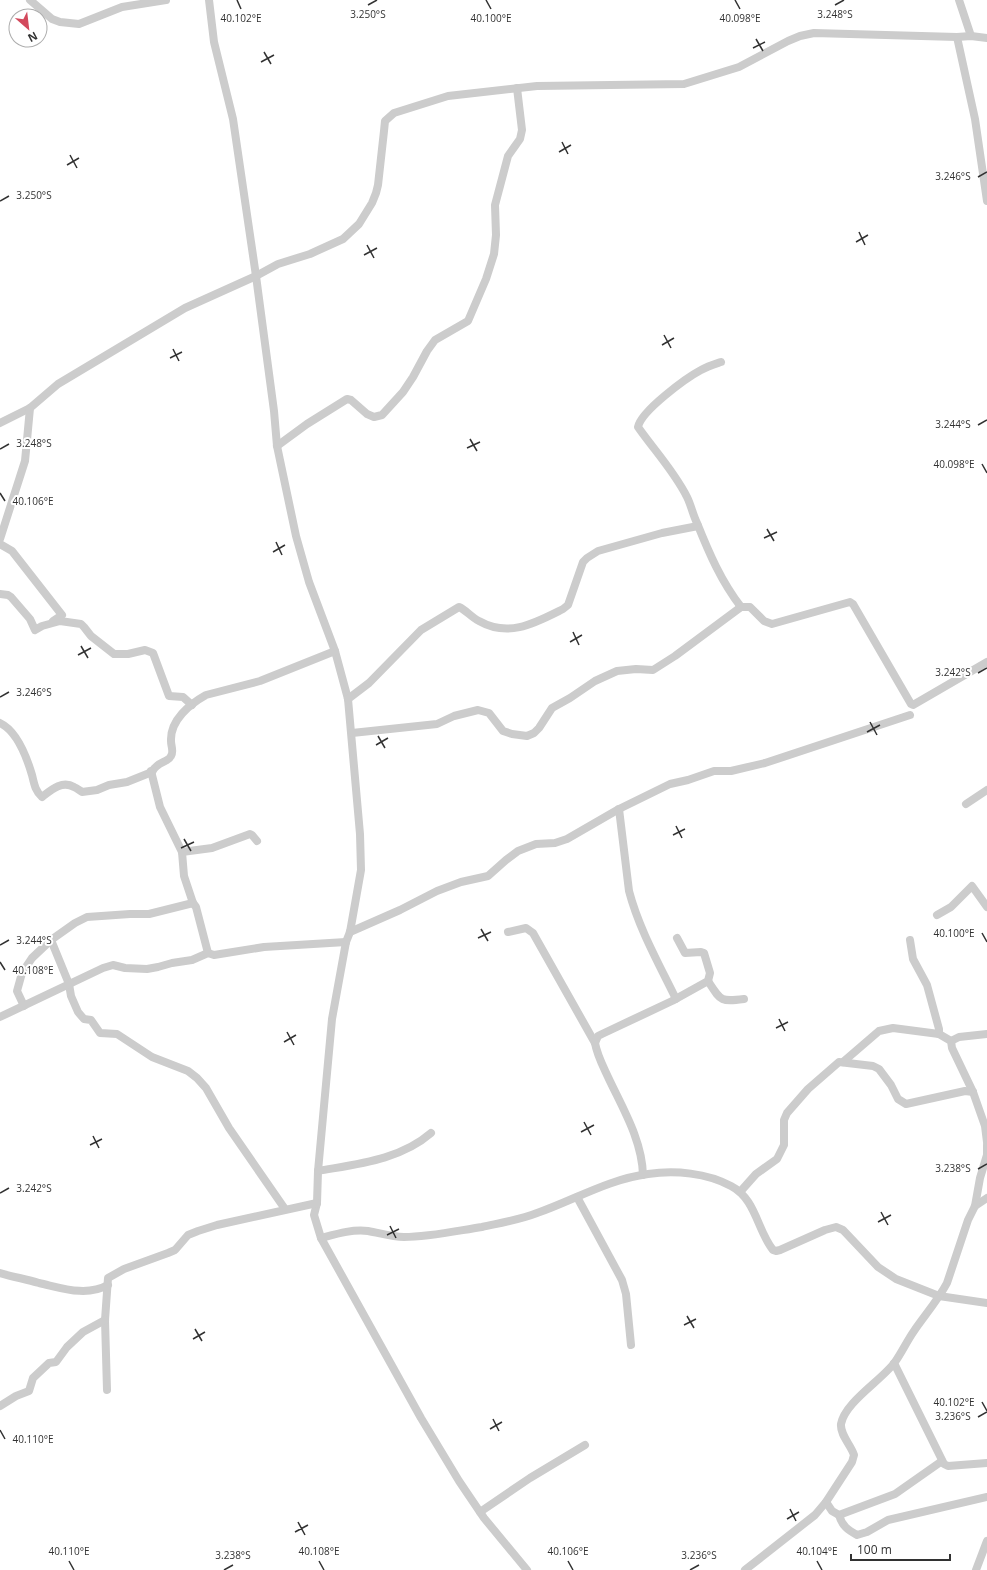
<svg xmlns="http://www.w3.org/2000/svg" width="987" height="1570" viewBox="0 0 987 1570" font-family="'Open Sans',sans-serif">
	<rect width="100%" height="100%" fill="#fff"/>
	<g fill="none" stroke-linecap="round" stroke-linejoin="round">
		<!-- minor -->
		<g stroke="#ccc" stroke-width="8">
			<polyline points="30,0 52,19 60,22 79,24 122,7 166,0"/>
			<polyline points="209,0 214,42 233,119 256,276 274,411 277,446 296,536 309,582 335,651 348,699 360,834 361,870 350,932 346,942 332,1019 318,1171 317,1203 314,1215 321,1238 421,1418 459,1481 484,1518 527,1570"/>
			<polyline points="959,0 971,36"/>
			<polyline points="957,37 975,119 987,201"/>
			<path d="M721,362C715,364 708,366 701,370C686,378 641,411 638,427C654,450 674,471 687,497C691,505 693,515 697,523C709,553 721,581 741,607"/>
			<polyline points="0,423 30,408 58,384 185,308 256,276 278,264 310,254 343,239 359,224 372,203 376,193 378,185 384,131 385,121 394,113 448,96 537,86 684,84 739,67 788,41 800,36 814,33 957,37 971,36 987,38"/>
			<polyline points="277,446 307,424 347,399 351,400 367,414 374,417 382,415 403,392 413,377 427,351 435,340 468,321 486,279 494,254 496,235 495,205 508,156 520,139 522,130 517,88"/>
			<polyline points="0,539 25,461 30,408"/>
			<polyline points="0,544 12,551 62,615 53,621"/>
			<polyline points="0,594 8,595 11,597 30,619 35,630 42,626 60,621 81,624 84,627 91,636 114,654 128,654 145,650 153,653 169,696 183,697 192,705"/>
			<path d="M348,699L369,683L421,630L459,607C466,610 471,617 479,621C509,638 535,623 563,609L568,605L583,562L587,558L598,551L662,533L698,526"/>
			<path d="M0,723C17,731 27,758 32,775C34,783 35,791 42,797C51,790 62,780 74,787C77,788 79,790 82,792L97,790L109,785L127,782L152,772C157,761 168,763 171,756C174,752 171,746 171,741C170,720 190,704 206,695L260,681L335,651"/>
			<polyline points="352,733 437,724 454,716 478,710 489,713 503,731 512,734 527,736 534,733 539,728 552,708 570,698 595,681 617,671 636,669 653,670 675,656 741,607 750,607 764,621 772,624 850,602 853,604 911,704 913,705 987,662"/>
			<polyline points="151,771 160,807 182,852 184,876 193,903 196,907 208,953"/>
			<polyline points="966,804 987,790"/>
			<path d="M619,809L629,891C639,929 659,964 676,999"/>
			<polyline points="182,852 212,848 250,834 252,835 257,841"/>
			<polyline points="937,915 951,907 972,886 987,907"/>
			<polyline points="350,932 400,910 437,891 461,882 488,876 506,860 518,851 536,844 555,843 567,839 619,809 670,784 688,780 714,771 731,771 765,763 910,715"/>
			<polyline points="508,932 526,928 533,933 595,1043"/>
			<polyline points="51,940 69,984 71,996 78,1012 84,1019 91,1020 100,1033 117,1034 152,1057 188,1071 197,1078 206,1088 229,1128 285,1209"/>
			<polyline points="910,940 913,959 927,985 939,1029 939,1034"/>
			<path d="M708,981C721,1001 720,1002 744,999"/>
			<polyline points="24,1006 17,991 22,973 32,958 51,940 75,923 87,917 130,914 149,914 193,903"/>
			<polyline points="0,1017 103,968 113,965 125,968 147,969 158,967 172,963 192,960 208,953 214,955 264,947 346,942"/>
			<polyline points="951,1041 959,1037 987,1034"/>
			<polyline points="843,1062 879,1031 893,1028 939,1034 951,1041 952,1048 973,1092 985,1126 987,1142"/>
			<path d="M318,1171C357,1164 400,1160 431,1133"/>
			<path d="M643,1175C642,1140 623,1109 608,1077C603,1066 597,1055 595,1043L598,1036L602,1034L672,1001L708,981L710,973L704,953L701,952L685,953L677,938"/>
			<polyline points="740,1192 756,1174 777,1159 784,1145 784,1120 787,1113 808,1089 839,1062 873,1066 879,1069 891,1085 898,1099 906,1104 965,1091 973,1092"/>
			<polyline points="577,1197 622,1280 626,1294 631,1345"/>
			<polyline points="975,1206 987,1198"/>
			<path d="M321,1238C336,1234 352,1229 368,1231C380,1233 391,1237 404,1237C429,1237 456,1231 482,1227C500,1223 519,1220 537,1213C574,1200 609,1179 648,1174C675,1170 707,1173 731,1186C756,1199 757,1230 773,1250L776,1251L780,1250L825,1230L836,1227L843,1230L878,1267L896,1279L939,1296L987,1303"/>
			<path d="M0,1273C13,1277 26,1279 39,1283C62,1288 86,1297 108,1285"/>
			<polyline points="894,1363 944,1464 948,1466 987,1463"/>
			<polyline points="107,1390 105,1320 108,1278 124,1269 168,1253 175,1250 188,1235 198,1231 217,1225 317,1203"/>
			<polyline points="0,1406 16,1396 29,1391 33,1378 49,1363 56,1362 67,1347 83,1332 105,1320"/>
			<polyline points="826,1502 832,1511 839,1515 895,1494 942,1461"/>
			<polyline points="480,1512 530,1478 585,1445"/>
			<path d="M839,1515C842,1526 848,1530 857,1535L867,1532L888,1520L987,1497"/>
			<path d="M745,1570L815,1515L826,1502L852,1462L854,1455C851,1445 840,1435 841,1424C845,1402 882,1380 895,1362C902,1352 907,1341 914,1331C925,1315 938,1300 947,1283L968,1220L975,1206L980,1178L987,1155V1145"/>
			<polyline points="976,1570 987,1541"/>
		</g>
	</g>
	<!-- ticks -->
	<path fill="none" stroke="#323232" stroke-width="1.5" d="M237,0L241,9M486,0L491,9M735,0L740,9M368,5L377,0M835,5L844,0M756,39L763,51M753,48L765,42M264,52L271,64M261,62L274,55M562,142L568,154M559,152L571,145M70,155L77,168M67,165L79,158M978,177L987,172M0,201L9,196M859,232L865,245M856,242L868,235M367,245L374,258M364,255L377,248M664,335L671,348M662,345L674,338M173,349L179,361M170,358L182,352M978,425L987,420M470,439L477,451M467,448L480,442M0,449L9,444M982,464L987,473M0,493L5,501M767,529L774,541M764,538L777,532M276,542L282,555M273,552L285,545M573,632L579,645M570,642L582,635M81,646L88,658M78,655L91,648M978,673L987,668M0,697L9,692M870,722L877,735M867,732L880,725M378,736L385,748M376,745L388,738M676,826L682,838M673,835L685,829M184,839L191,851M181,848L194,842M481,929L488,941M982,933L987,942M478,938L491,932M0,945L9,940M0,962L5,970M779,1019L785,1031M776,1028L788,1022M287,1032L294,1045M284,1042L296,1035M584,1122L591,1135M581,1132L594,1125M93,1136L99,1148M90,1145L102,1139M978,1169L987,1164M0,1193L9,1188M881,1212L888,1225M878,1222L891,1215M390,1226L396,1238M387,1235L399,1229M687,1316L694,1328M684,1325L696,1319M195,1329L202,1341M193,1339L205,1332M982,1402L987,1411M978,1417L987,1412M493,1419L499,1431M490,1429L502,1422M0,1430L5,1439M790,1509L796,1521M787,1519L799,1512M298,1522L305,1535M295,1532L308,1525M69,1561L74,1570M319,1561L324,1570M568,1561L573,1570M817,1561L822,1570M224,1570L233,1565M690,1570L699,1565"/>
	<g font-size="10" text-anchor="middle" fill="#323232" stroke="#fff" stroke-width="4" stroke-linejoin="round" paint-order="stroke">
		<text x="368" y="18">3.250°S</text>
		<text x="835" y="18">3.248°S</text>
		<text x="241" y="22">40.102°E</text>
		<text x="491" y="22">40.100°E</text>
		<text x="740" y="22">40.098°E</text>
		<text x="953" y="180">3.246°S</text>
		<text x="34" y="199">3.250°S</text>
		<text x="953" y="428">3.244°S</text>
		<text x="34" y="447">3.248°S</text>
		<text x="954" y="468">40.098°E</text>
		<text x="33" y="505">40.106°E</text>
		<text x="953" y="676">3.242°S</text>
		<text x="34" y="696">3.246°S</text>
		<text x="954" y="937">40.100°E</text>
		<text x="34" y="944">3.244°S</text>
		<text x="33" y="974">40.108°E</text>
		<text x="953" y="1172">3.238°S</text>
		<text x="34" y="1192">3.242°S</text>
		<text x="954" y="1406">40.102°E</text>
		<text x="953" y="1420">3.236°S</text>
		<text x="33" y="1443">40.110°E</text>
		<text x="69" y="1555">40.110°E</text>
		<text x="319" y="1555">40.108°E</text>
		<text x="568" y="1555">40.106°E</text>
		<text x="817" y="1555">40.104°E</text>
		<text x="233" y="1559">3.238°S</text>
		<text x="699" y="1559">3.236°S</text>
	</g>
	<!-- north arrow -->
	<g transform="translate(28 28) rotate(152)"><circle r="19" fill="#ffffff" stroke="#adadad"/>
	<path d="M0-3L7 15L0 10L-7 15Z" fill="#d3495c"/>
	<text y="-6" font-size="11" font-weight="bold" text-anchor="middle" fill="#323232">N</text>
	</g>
	<!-- scale -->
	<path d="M851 1554v6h99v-6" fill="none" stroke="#323232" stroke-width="2"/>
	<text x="857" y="1554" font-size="12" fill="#323232" stroke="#ffffff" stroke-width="3" paint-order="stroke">100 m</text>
</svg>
